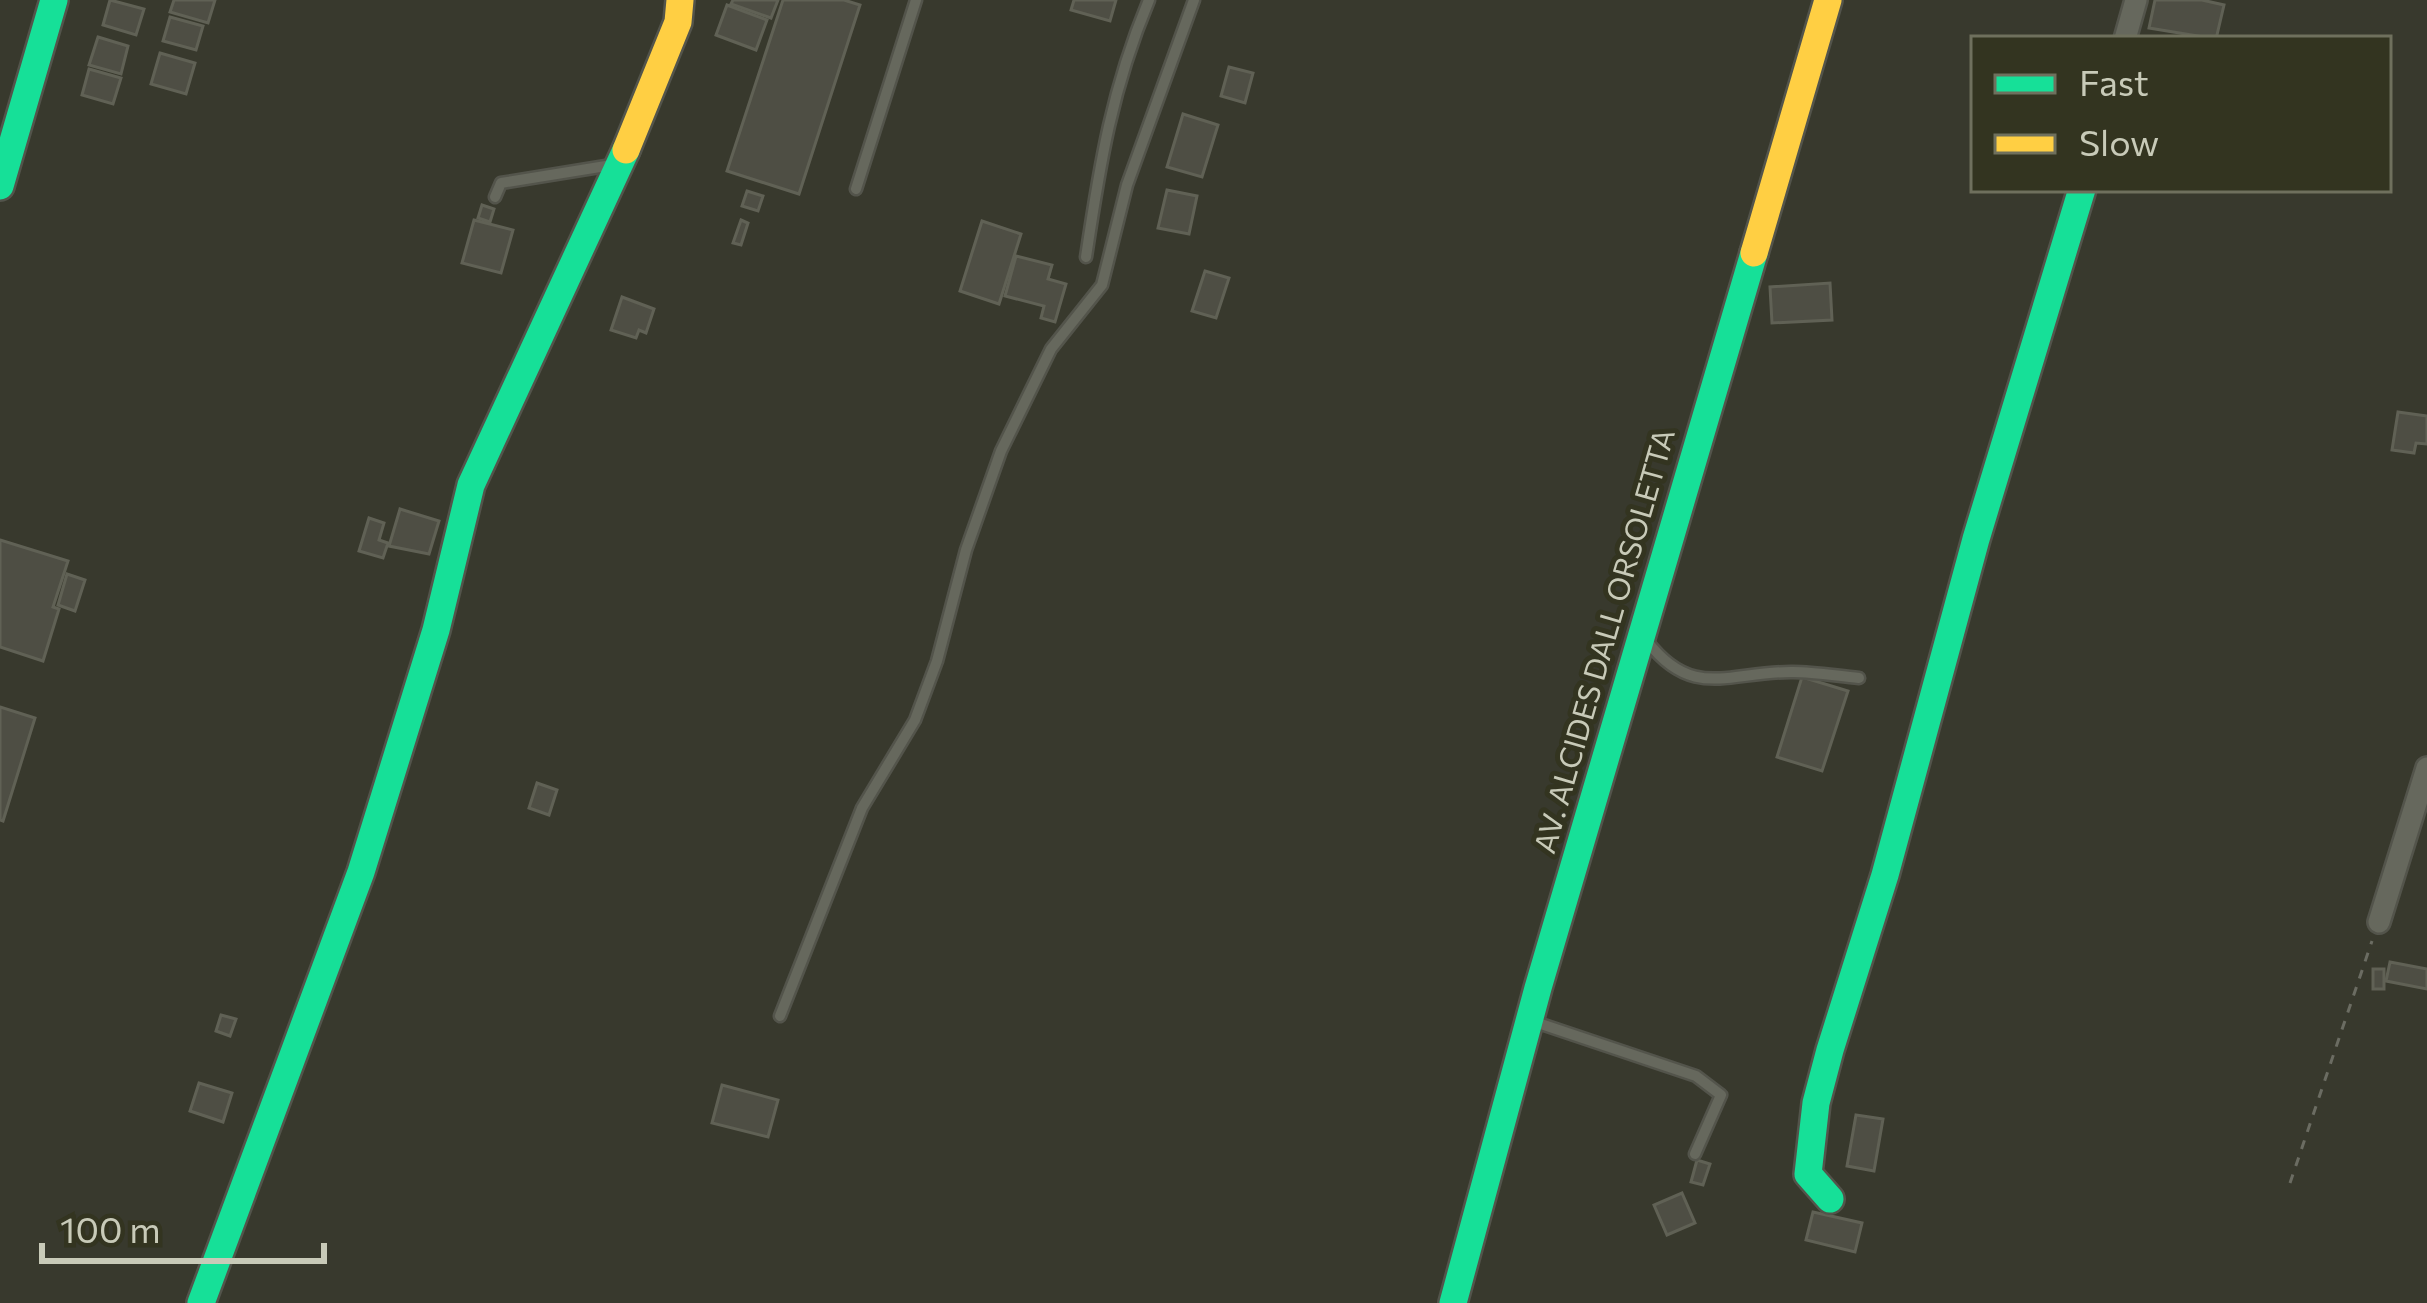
<svg xmlns="http://www.w3.org/2000/svg" width="2427" height="1303" viewBox="0 0 2427 1303" font-family="Commissioner,sans-serif">
	<rect width="100%" height="100%" fill="#38392d"/>
	<!-- building -->
	<g fill="#4e4e44" stroke="#606155" stroke-width="3">
		<polygon points="110,0 144,9 136,35 103,25"/>
		<polygon points="174,0 215,0 208,23 170,12"/>
		<polygon points="733,0 778,0 771,18 731,4"/>
		<polygon points="783,0 844,0 860,5 799,194 727,171"/>
		<polygon points="1074,0 1116,0 1110,21 1071,10"/>
		<polygon points="2155,0 2202,0 2224,5 2216,39 2149,28"/>
		<polygon points="727,5 767,20 756,50 716,35"/>
		<polygon points="170,17 203,26 196,50 163,41"/>
		<polygon points="98,37 128,46 121,74 89,65"/>
		<polygon points="160,53 195,63 186,94 151,84"/>
		<polygon points="1229,67 1253,73 1245,103 1221,96"/>
		<polygon points="89,69 121,78 113,104 82,95"/>
		<polygon points="1183,114 1218,125 1202,177 1167,167"/>
		<polygon points="1167,190 1197,196 1189,234 1158,228"/>
		<polygon points="747,191 763,196 758,211 742,206"/>
		<polygon points="482,205 494,209 490,222 478,218"/>
		<polygon points="474,220 513,230 501,273 462,263"/>
		<polygon points="741,220 748,223 741,245 733,243"/>
		<polygon points="982,221 1021,234 999,304 960,291"/>
		<polygon points="1016,256 1052,265 1048,279 1066,284 1055,322 1041,318 1044,306 1005,296"/>
		<polygon points="1205,271 1229,278 1216,318 1192,311"/>
		<polygon points="1830,283 1832,320 1772,323 1770,287"/>
		<polygon points="622,297 654,309 646,333 639,330 636,338 611,330"/>
		<polygon points="2398,412 2427,416 2427,444 2416,443 2414,453 2392,450"/>
		<polygon points="400,509 439,521 429,554 389,546"/>
		<polygon points="369,518 384,523 379,540 388,543 383,558 359,551"/>
		<polygon points="0,540 68,561 53,607 59,609 43,661 0,647"/>
		<polygon points="67,574 85,580 75,611 58,605"/>
		<polygon points="1802,677 1848,691 1822,771 1777,757"/>
		<polygon points="0,707 35,718 3,821 0,820"/>
		<polygon points="537,783 557,790 549,815 529,808"/>
		<polygon points="2390,962 2427,969 2427,989 2386,981"/>
		<rect x="2373" y="969" width="11" height="20"/>
		<polygon points="221,1015 236,1019 230,1036 216,1031"/>
		<polygon points="199,1083 232,1093 223,1122 190,1111"/>
		<polygon points="722,1085 778,1100 768,1137 712,1123"/>
		<polygon points="1856,1115 1883,1119 1874,1171 1847,1166"/>
		<polygon points="1697,1160 1710,1164 1703,1185 1691,1182"/>
		<polygon points="1682,1193 1695,1223 1667,1235 1654,1205"/>
		<polygon points="1813,1212 1862,1223 1855,1252 1806,1240"/>
	</g>
	<g fill="none" stroke-linecap="round" stroke-linejoin="round">
		<defs>
			<g id="lane">
				<polyline points="856,189 916,0"/>
				<polyline points="495,197 501,183 612,165"/>
				<path d="M1086,257C1100,163 1112,88 1149,0"/>
				<path d="M1647,641C1693,701 1730,671 1793,672C1815,672 1837,676 1859,678"/>
				<polyline points="780,1016 862,808 915,720 937,661 966,550 1001,451 1051,349 1102,285 1127,185 1194,0"/>
				<polyline points="1532,1021 1696,1076 1721,1095 1695,1154"/>
			</g>
			<g id="street">
				<polyline points="2125,39 2136,0"/>
				<polyline points="2379,922 2427,768"/>
			</g>
			<g id="fast">
				<polyline points="0,186 54,0"/>
				<polyline points="1830,1199 1808,1174 1816,1103 1830,1050 1885,875 1976,539 2082,189"/>
				<polyline points="201,1303 361,872 436,630 471,485 626,150"/>
				<polyline points="1453,1303 1538,988 1754,253"/>
			</g>
			<g id="slow">
				<polyline points="626,150 678,22 680,0"/>
				<polyline points="1754,253 1828,0"/>
			</g>
		</defs>
		<!-- lane casing -->
		<use href="#lane" stroke="#53544b" stroke-width="15"/>
		<!-- street casing -->
		<use href="#street" stroke="#53544b" stroke-width="26"/>
		<!-- fast casing -->
		<use href="#fast" stroke="#53544b" stroke-width="32"/>
		<!-- slow casing -->
		<use href="#slow" stroke="#53544b" stroke-width="32"/>
		<!-- path -->
		<polyline stroke="#6b6c62" stroke-width="3" stroke-dasharray="9 9" stroke-linecap="butt" points="2290,1183 2372,941"/>
		<!-- lane -->
		<use href="#lane" stroke="#66685d" stroke-width="10"/>
		<!-- street -->
		<use href="#street" stroke="#66685d" stroke-width="21"/>
		<!-- fast -->
		<use href="#fast" stroke="#16e098" stroke-width="27"/>
		<!-- slow -->
		<use href="#slow" stroke="#ffcf43" stroke-width="27"/>
	</g>
	<g text-anchor="middle" stroke-width="10" stroke-linejoin="round" paint-order="stroke">
		<!-- street labels -->
		<g font-size="30" fill="#c8cab8" stroke="#333420">
			<text transform="translate(1605 641) rotate(-74)" y="10">AV. ALCIDES DALL ORSOLETTA</text>
		</g>
	</g>
	<!-- legend -->
	<rect x="1971" y="36" width="420" height="156" fill="#333420" stroke="#6f705d" stroke-width="3"/>
	<rect x="1995" y="75" width="60" height="18" fill="#16e098" stroke="#6f705d" stroke-width="3"/>
	<text x="2079" y="96" font-size="36" fill="#c8cab8">Fast</text>
	<rect x="1995" y="135" width="60" height="18" fill="#ffcf43" stroke="#6f705d" stroke-width="3"/>
	<text x="2079" y="156" font-size="36" fill="#c8cab8">Slow</text>
	<!-- scale -->
	<path d="M42 1243v18h282v-18" fill="none" stroke="#c8cab8" stroke-width="6"/>
	<text x="60" y="1243" font-size="36" fill="#c8cab8" stroke="#333420" stroke-width="9" paint-order="stroke">100 m</text>
</svg>
